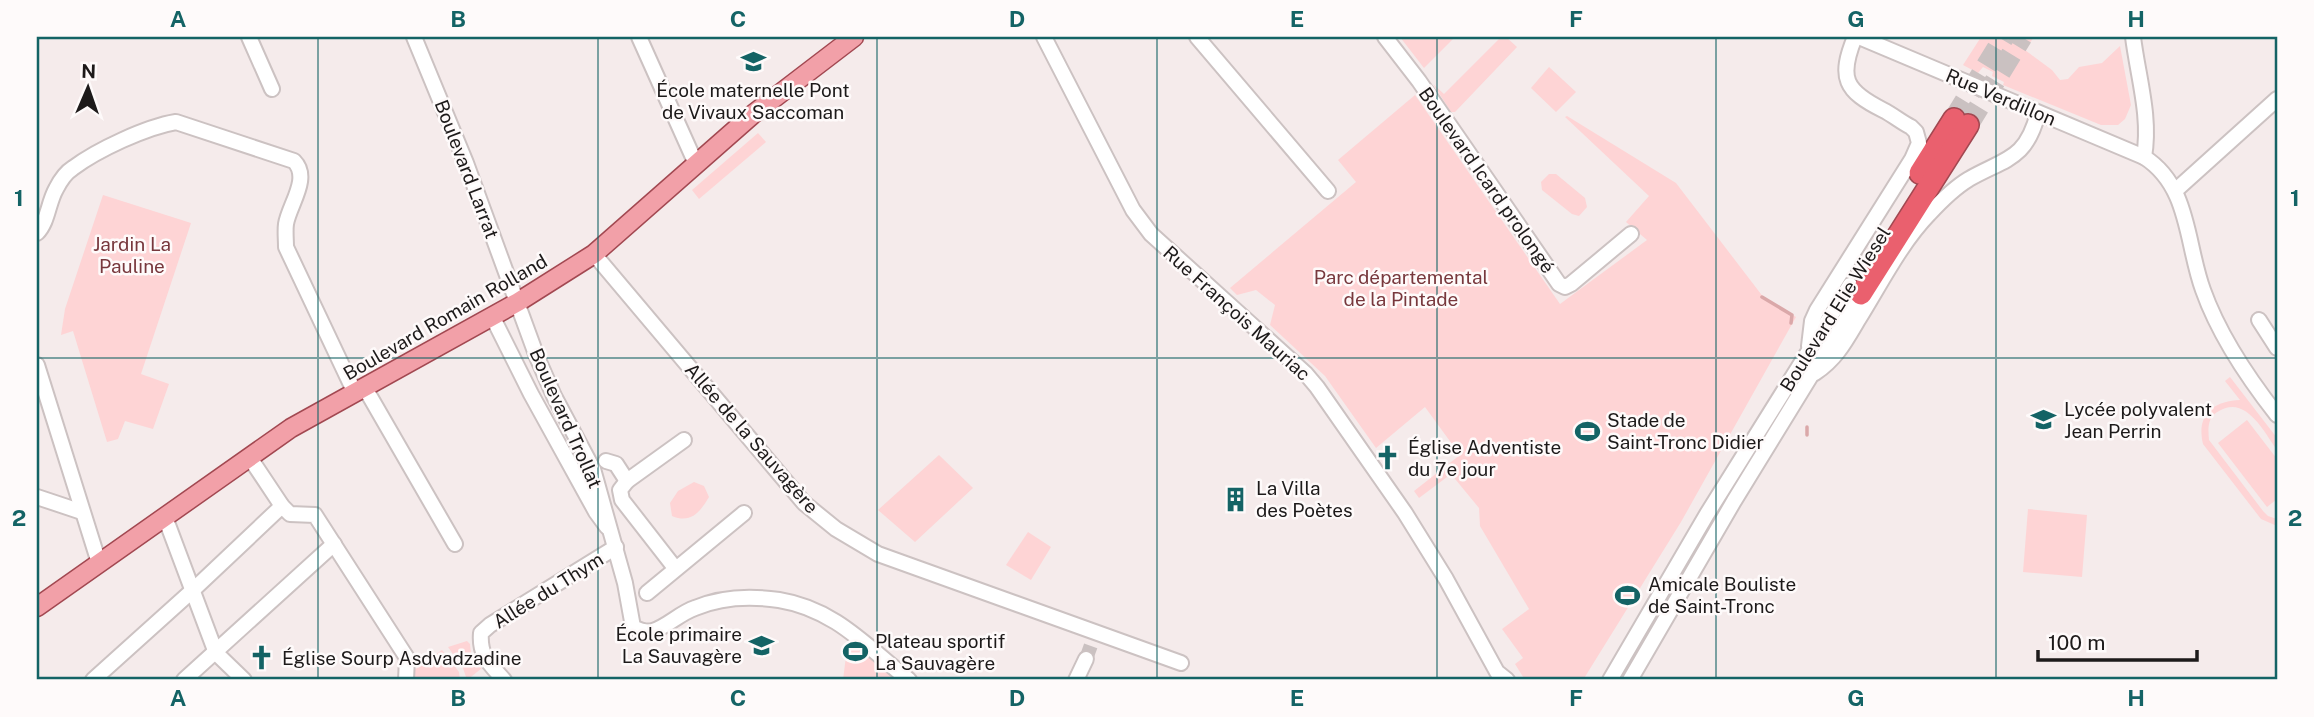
<svg xmlns="http://www.w3.org/2000/svg" width="2314" height="717" viewBox="0 0 2314 717" font-family="'Public Sans',sans-serif">
	<rect width="100%" height="100%" fill="#f5ebeb"/>
	<!-- green -->
	<g fill="#fed4d5">
		<polygon points="1400,37 1455,37 1424,68"/>
		<polygon points="1501,37 1506,37 1517,47 1455,112 1451,112 1433,84 1444,94"/>
		<polygon points="1981,37 2034,37 2025,50 2052,70 2060,80 2068,79 2079,67 2102,63 2120,46 2131,105 2125,119 2118,125 2101,125 2003,85 2004,82 1992,76 1993,72 1983,67 1978,73 1963,65"/>
		<polygon points="1549,67 1576,92 1556,112 1531,88"/>
		<polygon points="1415,95 1560,304 1647,240 1626,222 1649,196 1565,117 1567,116 1676,183 1764,298 1796,317 1681,522 1583,680 1525,680 1515,664 1523,658 1502,629 1529,609 1480,526 1479,508 1451,474 1419,498 1414,491 1460,455 1425,407 1376,448 1325,376 1270,325 1275,305 1256,290 1237,295 1230,288 1356,182 1338,160"/>
		<polygon points="758,133 766,142 699,199 692,190"/>
		<polygon points="1549,174 1556,174 1585,198 1587,207 1579,216 1572,214 1542,190 1541,182"/>
		<polygon points="103,195 191,223 141,374 169,384 153,429 125,421 118,439 107,442 73,331 61,335 65,309"/>
		<path d="M2230,377L2277,438V450C2264,432 2246,395 2219,411C2207,417 2208,429 2209,440L2263,511L2268,516L2277,519V526L2261,519L2203,444C2196,415 2213,401 2240,400L2225,381Z"/>
		<polygon points="2247,420 2277,459 2277,499 2267,507 2218,443"/>
		<polygon points="939,455 973,488 915,542 878,510"/>
		<path d="M694,482L704,486L709,497C700,512 691,524 672,516L670,503L678,491Z"/>
		<polygon points="2028,509 2087,515 2082,577 2023,572"/>
		<polygon points="1028,532 1051,547 1031,580 1006,565"/>
		<polygon points="848,640 896,680 843,680"/>
		<polygon points="467,641 470,644 471,654 482,668 467,680 463,668 448,647"/>
		<polygon points="442,650 459,672 460,680 409,680 410,673"/>
	</g>
	<g fill="none" stroke-linecap="round" stroke-linejoin="round">
		<!-- stream -->
		<g stroke="#daa8a9" stroke-width="3.5">
			<polyline points="1762,297 1792,315 1791,323"/>
			<polyline points="1807,427 1807,435"/>
		</g>
		<!-- minor-tunnel -->
		<polyline stroke="#cac1c1" stroke-width="14" stroke-dasharray="14 7" stroke-linecap="butt" points="1086,659 1091,645"/>
		<!-- highway-tunnel -->
		<g stroke="#cac1c1" stroke-width="21" stroke-dasharray="21 10" stroke-linecap="butt">
			<polyline points="1954,119 2004,37"/>
			<polyline points="1968,125 2022,37"/>
		</g>
		<defs>
			<g id="minor">
				<polyline points="249,37 272,89"/>
				<path d="M414,37L466,163L537,357L554,396L593,469L625,583L633,627C639,630 646,633 653,631C668,626 680,613 695,608C721,597 752,596 779,600C835,609 867,647 909,680"/>
				<polyline points="639,37 696,164"/>
				<polyline points="1044,37 1133,210 1151,234 1306,374 1317,387 1405,513 1446,579 1497,672 1507,680"/>
				<polyline points="1197,37 1328,191"/>
				<polyline points="1385,37 1419,81 1559,284 1565,287 1571,284 1631,234"/>
				<path d="M1859,37L2144,157C2190,186 2186,244 2203,290C2219,335 2248,378 2277,415"/>
				<path d="M2133,37C2138,77 2151,117 2144,157"/>
				<polyline points="2176,190 2277,99"/>
				<path d="M37,233C48,222 48,203 56,189C60,181 65,173 73,168C97,150 146,127 176,122L294,161C311,178 289,205 286,224C285,231 286,239 286,247L355,393"/>
				<polyline points="594,254 804,503 836,529 878,554 1181,663"/>
				<polyline points="492,316 531,394 596,512 607,527"/>
				<polyline points="2259,320 2277,348"/>
				<path d="M1809,346L1812,321L1817,310L1912,159L1919,143L1916,132L1911,127C1901,122 1893,115 1883,110C1845,91 1838,78 1855,37"/>
				<polyline points="37,365 99,563"/>
				<path d="M1815,373C1836,359 1845,342 1858,320C1880,285 1900,244 1929,214C1941,201 1954,188 1969,179C2006,158 2026,160 2038,113"/>
				<polyline points="365,388 455,544"/>
				<polyline points="250,458 282,506 290,514 315,515 407,658 406,680"/>
				<polyline points="606,461 616,464 627,481 684,440"/>
				<polyline points="627,481 620,490 622,500 675,568"/>
				<polyline points="37,497 82,512"/>
				<polyline points="165,517 216,653 244,680"/>
				<polyline points="647,593 744,513"/>
				<polyline points="93,680 193,590 282,506"/>
				<polyline points="184,680 334,544"/>
				<path d="M504,680C490,664 479,656 481,633L490,625L616,547"/>
				<polyline points="1076,680 1086,659"/>
				<polyline points="1610,680 1707,514 1850,285"/>
				<polyline points="1630,680 1734,501 1861,294"/>
			</g>
			<polyline id="major" points="37,607 291,428 518,302 594,254 752,115 854,37"/>
			<g id="highway">
				<polyline points="1920,173 1954,119"/>
				<polyline points="1861,294 1968,125"/>
			</g>
		</defs>
		<!-- minor casing -->
		<use href="#minor" stroke="#ccc2c2" stroke-width="18"/>
		<!-- major casing -->
		<use href="#major" stroke="#a24851" stroke-width="21"/>
		<!-- highway casing -->
		<use href="#highway" stroke="#a24851" stroke-width="24"/>
		<!-- minor -->
		<use href="#minor" stroke="#fff" stroke-width="14"/>
		<!-- major -->
		<use href="#major" stroke="#f2a0a8" stroke-width="18"/>
		<!-- highway -->
		<use href="#highway" stroke="#ea606e" stroke-width="21"/>
	</g>
	<!-- grid -->
	<path fill="none" stroke="#146365" stroke-width="2" stroke-opacity="0.55" d="M318,37V680M598,37V680M877,37V680M1157,37V680M1437,37V680M1716,37V680M1996,37V680M37,358H2277"/>
	<!-- icons -->
	<defs>
		<symbol id="school-bare" viewBox="-9 -9 18 18"><path d="M0-5L7-2L0 1L-7-2ZM-4 1L0 2.5L4 1V4Q0 6-4 4Z" fill="#146365" stroke="#fefafa" stroke-width="2.5" paint-order="stroke"/></symbol>
		<symbol id="stadium-bare" viewBox="-9 -9 18 18"><path d="M0-5a6.5 5 0 1 0 0 10a6.5 5 0 1 0 0-10ZM-3.5-1.8h7v3.6h-7Z" fill="#146365" stroke="#fefafa" stroke-width="2.5" paint-order="stroke"/></symbol>
		<symbol id="church-bare" viewBox="-9 -9 18 18"><path d="M-1.2-6h2.4v3.5h3.3v2.4h-3.3V6h-2.4V-.1h-3.3v-2.4h3.3Z" fill="#146365" stroke="#fefafa" stroke-width="2.5" paint-order="stroke"/></symbol>
		<symbol id="building-bare" viewBox="-9 -9 18 18"><path d="M-4-6H4V6H1V3H-1V6H-4ZM-2.5-4.3h1.7v1.8h-1.7ZM.8-4.3h1.7v1.8H.8ZM-2.5-1h1.7V.8h-1.7ZM.8-1h1.7V.8H.8Z" fill="#146365" stroke="#fefafa" stroke-width="2.5" paint-order="stroke"/></symbol>
	</defs>
	<g fill-rule="evenodd">
		<use href="#school-bare" x="736" y="44" width="35" height="35"/>
		<use href="#school-bare" x="2026" y="402" width="35" height="35"/>
		<use href="#stadium-bare" x="1570" y="414" width="35" height="35"/>
		<use href="#church-bare" x="1370" y="440" width="35" height="35"/>
		<use href="#building-bare" x="1218" y="482" width="35" height="35"/>
		<use href="#stadium-bare" x="1610" y="578" width="35" height="35"/>
		<use href="#school-bare" x="744" y="628" width="35" height="35"/>
		<use href="#stadium-bare" x="838" y="634" width="35" height="35"/>
		<use href="#church-bare" x="244" y="640" width="35" height="35"/>
	</g>
	<g text-anchor="middle" stroke-width="5" stroke-linejoin="round" paint-order="stroke">
		<!-- poi labels -->
		<g font-size="19" fill="#1d1a1a" stroke="#fefafa" text-anchor="start">
			<text x="753" y="97" text-anchor="middle">École maternelle Pont<tspan x="753" dy="22">de Vivaux Saccoman</tspan></text>
			<text x="2064" y="416">Lycée polyvalent<tspan x="2064" dy="22">Jean Perrin</tspan></text>
			<text x="1607" y="427">Stade de<tspan x="1607" dy="22">Saint-Tronc Didier</tspan></text>
			<text x="1408" y="454">Église Adventiste<tspan x="1408" dy="22">du 7e jour</tspan></text>
			<text x="1256" y="495">La Villa<tspan x="1256" dy="22">des Poètes</tspan></text>
			<text x="1648" y="591">Amicale Bouliste<tspan x="1648" dy="22">de Saint-Tronc</tspan></text>
			<text x="742" y="641" text-anchor="end">École primaire<tspan x="742" dy="22">La Sauvagère</tspan></text>
			<text x="875" y="648">Plateau sportif<tspan x="875" dy="22">La Sauvagère</tspan></text>
			<text x="282" y="665">Église Sourp Asdvadzadine</text>
		</g>
		<!-- street labels -->
		<g font-size="19" fill="#1d1a1a" stroke="#fefafa">
			<text transform="translate(2001 97) rotate(23)" y="7">Rue Verdillon</text>
			<text transform="translate(467 169) rotate(69)" y="7">Boulevard Larrat</text>
			<text transform="translate(1487 180) rotate(55)" y="7">Boulevard Icard prolongé</text>
			<text transform="translate(1835 309) rotate(-58)" y="7">Boulevard Elie Wiesel</text>
			<text transform="translate(1237 313) rotate(42)" y="7">Rue François Mauriac</text>
			<text transform="translate(445 317) rotate(-30)" y="7">Boulevard Romain Rolland</text>
			<text transform="translate(566 418) rotate(66)" y="7">Boulevard Trollat</text>
			<text transform="translate(752 438) rotate(49)" y="7">Allée de la Sauvagère</text>
			<text transform="translate(548 590) rotate(-32)" y="7">Allée du Thym</text>
		</g>
		<!-- park labels -->
		<g font-size="19" fill="#78383d" stroke="#fefafa">
			<text x="132" y="251">Jardin La<tspan x="132" dy="22">Pauline</tspan></text>
			<text x="1401" y="284">Parc départemental<tspan x="1401" dy="22">de la Pintade</tspan></text>
		</g>
	</g>
	<!-- border -->
	<rect width="2314" height="717" fill="none" stroke="#fefafa" stroke-width="77"/>
	<!-- north arrow -->
	<g transform="translate(88 88) rotate(2)" stroke="#fefafa" stroke-width="5" paint-order="stroke">
	<path d="M0-5L12 26L0 18L-12 26Z" fill="#1d1a1a"/>
	<text y="-10" font-size="19" font-weight="bold" text-anchor="middle" fill="#1d1a1a">N</text>
	</g>
	<!-- scale -->
	<path d="M2038 650v10h159v-10" fill="none" stroke="#1d1a1a" stroke-width="3.5"/>
	<text x="2048" y="650" font-size="21" fill="#1d1a1a" stroke="#fefafa" stroke-width="5" paint-order="stroke">100 m</text>
	<rect x="38" y="38" width="2238" height="640" fill="none" stroke="#146365" stroke-width="2.5"/>
	<g font-size="23" text-anchor="middle" font-weight="bold" fill="#146365">
		<text x="178" y="27">A</text>
		<text x="458" y="27">B</text>
		<text x="738" y="27">C</text>
		<text x="1017" y="27">D</text>
		<text x="1297" y="27">E</text>
		<text x="1576" y="27">F</text>
		<text x="1856" y="27">G</text>
		<text x="2136" y="27">H</text>
		<text x="19" y="206">1</text>
		<text x="2295" y="206">1</text>
		<text x="19" y="526">2</text>
		<text x="2295" y="526">2</text>
		<text x="178" y="706">A</text>
		<text x="458" y="706">B</text>
		<text x="738" y="706">C</text>
		<text x="1017" y="706">D</text>
		<text x="1297" y="706">E</text>
		<text x="1576" y="706">F</text>
		<text x="1856" y="706">G</text>
		<text x="2136" y="706">H</text>
	</g>
</svg>
